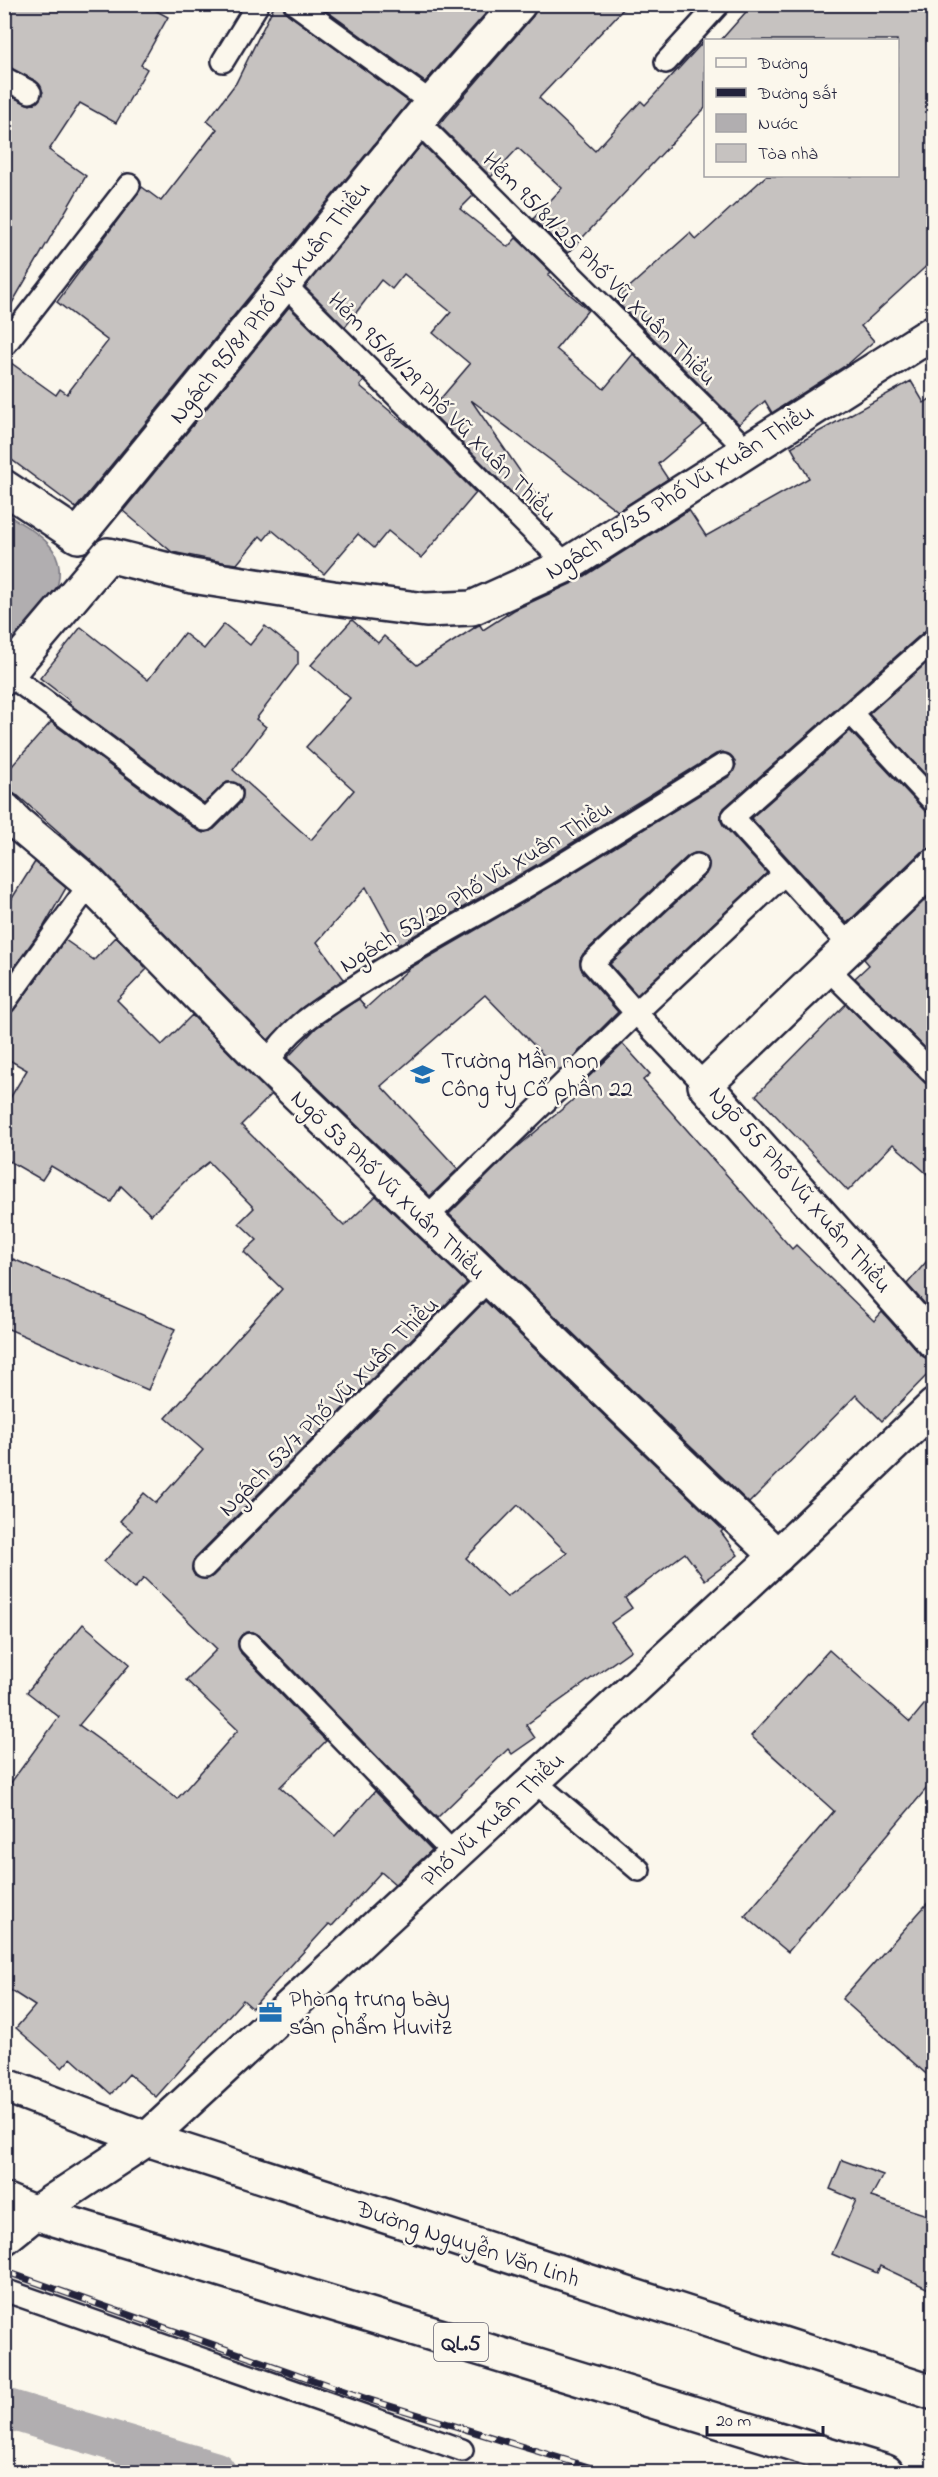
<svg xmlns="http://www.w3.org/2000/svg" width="938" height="2477" viewBox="0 0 938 2477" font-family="'Indie Flower',sans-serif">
	<rect width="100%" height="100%" fill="#fbf7ec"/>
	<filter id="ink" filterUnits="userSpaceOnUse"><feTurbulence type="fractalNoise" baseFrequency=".0167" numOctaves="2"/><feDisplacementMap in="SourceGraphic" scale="12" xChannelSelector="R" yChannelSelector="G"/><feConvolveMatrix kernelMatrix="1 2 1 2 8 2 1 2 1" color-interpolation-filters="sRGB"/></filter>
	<g filter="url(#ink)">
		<!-- water -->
		<path fill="#b1aeb0" stroke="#787681" stroke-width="1.5" d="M5,513C33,532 69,545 57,587L5,648Z"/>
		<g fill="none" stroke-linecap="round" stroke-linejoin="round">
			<!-- canal -->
			<polyline stroke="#b1aeb0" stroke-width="40" points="4,2408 216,2472"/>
		</g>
		<!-- building -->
		<g fill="#c6c2c0" stroke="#22223b" stroke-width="1.5" fill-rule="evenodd">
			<polygon points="4,4 144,4 168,17 141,65 147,69 116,123 80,103 49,150 86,176 4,317 4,93 30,105 37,102 43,92 36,81 4,65"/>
			<polygon points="275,4 283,4 288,14 409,102 76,508 4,454 4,358 56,395 60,389 67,394 108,341 57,302 142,187 161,201 217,129 207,121 236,83"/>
			<polygon points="317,4 494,4 425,82"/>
			<polygon points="537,4 628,4 539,98 595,151 641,101 645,105 705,40 705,108 568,253 533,219 562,188 518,148 491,177 439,125 533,16"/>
			<polygon points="753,4 933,4 933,260 861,326 874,341 848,364 772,413 765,401 739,424 615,300 690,233 696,240 766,176 897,176 897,40 721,40"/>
			<polygon points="422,144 474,195 460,209 508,247 516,238 551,272 548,275 588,310 556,349 604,389 633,354 704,425 658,464 668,479 618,511 471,400 546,509 539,515 514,495 430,411 470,364 433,333 451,312 404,274 392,289 381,280 345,327 305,287"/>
			<polygon points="289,307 364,381 360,386 414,431 476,493 421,558 388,531 374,548 358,534 324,574 272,530 264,540 260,536 237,564 227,563 172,552 123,511"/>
			<polygon points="911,381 924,403 933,397 933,628 926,630 724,808 720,819 723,825 767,873 637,995 610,964 706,874 709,863 706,856 695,853 688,856 583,954 580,960 582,971 618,1012 559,1071 485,995 381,1086 458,1169 430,1196 287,1058 316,1028 354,1002 359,999 366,1008 410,968 552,886 730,776 736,765 733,758 723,752 716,754 538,864 398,945 366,887 317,942 344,979 300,1009 268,1040 103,871 18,796 4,791 4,775 51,722 197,830 203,833 214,829 240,803 243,791 240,785 227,782 204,803 68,703 70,701 40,678 81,627 148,680 184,633 204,649 224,624 250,645 265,626 298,652 298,664 256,719 266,727 233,770 311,840 354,790 306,747 350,698 311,665 352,620 378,643 384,636 417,665 477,626 480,625 483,630 514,610 577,581 689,510 706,536 809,478 791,447"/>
			<polygon points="933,657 933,783 869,714"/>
			<polygon points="850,731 925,811 933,814 933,848 921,852 847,923 751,818"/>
			<polygon points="35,862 66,888 44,926 4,981 4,911"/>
			<polygon points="933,892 933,1056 855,978 869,965 864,959"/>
			<path d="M116,937L147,969L117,1000L162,1045L192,1015L271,1095L241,1125L310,1193L344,1226L376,1196L467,1283L195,1558L192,1570L195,1576L207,1579L213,1576L485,1301L723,1530L721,1532L738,1555L705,1580L685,1553L625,1598L632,1608L611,1623L631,1650L526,1725L535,1738L512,1754L508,1749L437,1818L259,1635L253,1632L242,1635L238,1641L241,1653L326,1741L280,1787L335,1836L375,1791L432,1850L395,1884L381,1872L332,1926L329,1924L252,2008L243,2000L156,2097L129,2074L111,2094L71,2058L62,2068L16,2028L35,2006L4,1986V1792L59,1717L27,1692L83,1624L130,1664L79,1725L156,1781L177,1799L238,1730L186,1680L217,1649L144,1578L134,1589L104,1562L132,1531L120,1521L144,1493L156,1503L203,1450L166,1418L282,1289L244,1252L257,1240L239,1223L254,1208L209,1162L186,1180L151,1215L121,1186L111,1202L51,1166L42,1180L4,1158V1108L27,1070L4,1057V1015L14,1010L65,940L94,960ZM518,1505L567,1553L507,1597L466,1558Z"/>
			<polygon points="846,1004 925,1083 933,1086 933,1179 893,1144 848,1191 756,1095"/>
			<polygon points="623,1044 650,1074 643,1080 792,1249 796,1245 874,1321 882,1312 920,1354 933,1360 933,1369 882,1421 856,1395 749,1503 449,1214 507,1156 581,1093 576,1089"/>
			<polygon points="933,1254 933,1313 907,1284"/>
			<polygon points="13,1259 175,1329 148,1390 4,1327 4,1278"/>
			<polygon points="829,1650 910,1722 933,1694 933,1781 788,1952 745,1916 834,1811 751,1736"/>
			<polygon points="933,1897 933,2080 842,1999"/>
			<polygon points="842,2160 883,2175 871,2197 933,2217 933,2291 880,2266 877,2273 832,2254 856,2200 830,2189"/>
		</g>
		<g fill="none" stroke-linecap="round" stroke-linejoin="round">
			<defs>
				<g id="service">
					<polyline points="295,4 432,103"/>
					<polyline points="223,61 258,4"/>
					<polyline points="666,62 719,4"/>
					<polyline points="4,78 30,92"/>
					<polyline points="417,121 747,450"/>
					<polyline points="284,284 567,565"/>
					<polyline points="4,346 129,185"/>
					<polyline points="8,674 205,820 231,794"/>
					<polyline points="851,713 934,802"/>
					<polyline points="697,865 592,963 636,1013 784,874"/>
					<polyline points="850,946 733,817 934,640"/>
					<polyline points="827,968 934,1074"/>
					<polyline points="4,1003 90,884"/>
					<path d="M267,1065C287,1027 325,1006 361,983C421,944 484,912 545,875C605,839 663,802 723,765"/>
					<polyline points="426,1218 636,1013 705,1085"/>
					<polyline points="204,1567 488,1280"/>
					<polyline points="250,1644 454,1854"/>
					<polyline points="534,1781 639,1870"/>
					<polyline points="4,2290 462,2450"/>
				</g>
				<g id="minor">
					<polyline points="4,487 78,536 432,103 519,4"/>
					<polyline points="4,678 108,555 192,576 333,598 426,610 472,608 567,565 934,332"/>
					<polyline points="4,809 17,823 90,884 267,1065 777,1556"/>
					<polyline points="934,866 705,1085 934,1342"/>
				</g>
				<polyline id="secondary" points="4,2238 35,2213 147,2139 794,1540 934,1406"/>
				<g id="trunk">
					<polyline points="4,2085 147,2139 934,2393"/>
					<polyline points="4,2200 35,2213 886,2472"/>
				</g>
			</defs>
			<!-- service casing -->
			<use href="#service" stroke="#22223b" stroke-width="26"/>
			<!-- minor casing -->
			<use href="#minor" stroke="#22223b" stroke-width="38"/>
			<!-- secondary casing -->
			<use href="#secondary" stroke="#22223b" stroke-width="38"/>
			<!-- trunk casing -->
			<use href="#trunk" stroke="#22223b" stroke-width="38"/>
			<!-- service -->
			<use href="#service" stroke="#fbf7ec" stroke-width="21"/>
			<!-- minor -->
			<use href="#minor" stroke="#fbf7ec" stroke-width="33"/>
			<!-- secondary -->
			<use href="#secondary" stroke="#fbf7ec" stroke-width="33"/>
			<!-- trunk -->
			<use href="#trunk" stroke="#fbf7ec" stroke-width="33"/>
			<defs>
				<polyline id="rail" points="4,2271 367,2399 605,2472"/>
			</defs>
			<!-- rail casing -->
			<use href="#rail" stroke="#22223b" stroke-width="7"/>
			<!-- rail -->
			<use href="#rail" stroke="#fbf7ec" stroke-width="4.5" stroke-dasharray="14" stroke-linecap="butt"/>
		</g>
	</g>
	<!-- icons -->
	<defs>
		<symbol id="school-bare" viewBox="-9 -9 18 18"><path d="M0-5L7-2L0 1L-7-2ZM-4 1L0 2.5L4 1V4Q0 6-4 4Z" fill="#1f6fb2" stroke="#fbf7ec" stroke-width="2.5" paint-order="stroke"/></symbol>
		<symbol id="office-bare" viewBox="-9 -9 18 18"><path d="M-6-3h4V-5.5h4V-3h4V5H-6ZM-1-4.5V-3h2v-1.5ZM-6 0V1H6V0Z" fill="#1f6fb2" stroke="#fbf7ec" stroke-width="2.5" paint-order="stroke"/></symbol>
	</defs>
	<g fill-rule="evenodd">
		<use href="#school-bare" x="406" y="1058" width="33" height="33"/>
		<use href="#office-bare" x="254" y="1996" width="33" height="33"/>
	</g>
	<g text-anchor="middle" stroke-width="5" stroke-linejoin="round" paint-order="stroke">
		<!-- shield labels -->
		<rect fill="#fbf7ec" stroke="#636270" stroke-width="1.5" x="434" y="2323" width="54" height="38" rx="4.5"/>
		<g font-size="22" font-weight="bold" fill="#22223b">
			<text x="461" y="2350">QL.5</text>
		</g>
		<!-- street labels -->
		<g font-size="24" fill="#22223b" stroke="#fbf7ec">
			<text transform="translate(600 268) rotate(45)" y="8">Hẻm 95/81/25 Phố Vũ Xuân Thiều</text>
			<text transform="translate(269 302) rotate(-51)" y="8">Ngách 95/81 Phố Vũ Xuân Thiều</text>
			<text transform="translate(443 406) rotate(45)" y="8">Hẻm 95/81/29 Phố Vũ Xuân Thiều</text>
			<text transform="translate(679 491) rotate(-32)" y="8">Ngách 95/35 Phố Vũ Xuân Thiều</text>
			<text transform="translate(475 886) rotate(-31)" y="8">Ngách 53/20 Phố Vũ Xuân Thiều</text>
			<text transform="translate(389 1184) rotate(44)" y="8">Ngõ 53 Phố Vũ Xuân Thiều</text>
			<text transform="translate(801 1189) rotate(49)" y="8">Ngõ 55 Phố Vũ Xuân Thiều</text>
			<text transform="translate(328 1406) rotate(-45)" y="8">Ngách 53/7 Phố Vũ Xuân Thiều</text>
			<text transform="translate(492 1819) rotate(-43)" y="8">Phố Vũ Xuân Thiều</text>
			<text transform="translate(468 2243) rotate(18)" y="8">Đường Nguyễn Văn Linh</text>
		</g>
		<!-- poi labels -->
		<g font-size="24" fill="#22223b" stroke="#fbf7ec" text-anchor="start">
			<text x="441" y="1068">Trường Mần non<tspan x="441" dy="28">Công ty Cổ phần 22</tspan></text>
			<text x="289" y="2006">Phòng trưng bày<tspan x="289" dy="28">sản phẩm Huvitz</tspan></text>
		</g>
	</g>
	<!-- margin -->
	<rect width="938" height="2477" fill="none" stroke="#fbf7ec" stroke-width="24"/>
	<rect x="12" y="12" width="914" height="2453" fill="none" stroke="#22223b" stroke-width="2" filter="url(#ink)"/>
	<!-- legend -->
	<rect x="704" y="39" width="195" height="138" fill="#fbf7ec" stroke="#a4a2a5" stroke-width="1.5"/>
	<rect x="716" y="58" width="30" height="9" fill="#fbf7ec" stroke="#a4a2a5" stroke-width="1.5"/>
	<text x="758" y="69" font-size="18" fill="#22223b">Đường</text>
	<rect x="716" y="88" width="30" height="9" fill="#22223b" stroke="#a4a2a5" stroke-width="1.5"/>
	<text x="758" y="99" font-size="18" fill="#22223b">Đường sắt</text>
	<rect x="716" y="114" width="30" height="18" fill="#b1aeb0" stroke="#a4a2a5" stroke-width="1.5"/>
	<text x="758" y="129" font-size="18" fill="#22223b">Nước</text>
	<rect x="716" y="144" width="30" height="18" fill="#c6c2c0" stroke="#a4a2a5" stroke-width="1.5"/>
	<text x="758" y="159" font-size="18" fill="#22223b">Tòa nhà</text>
	<!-- scale -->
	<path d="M707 2426v9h116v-9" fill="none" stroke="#22223b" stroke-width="3"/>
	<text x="716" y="2426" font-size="18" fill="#22223b" stroke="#fbf7ec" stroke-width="4.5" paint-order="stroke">20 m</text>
</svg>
